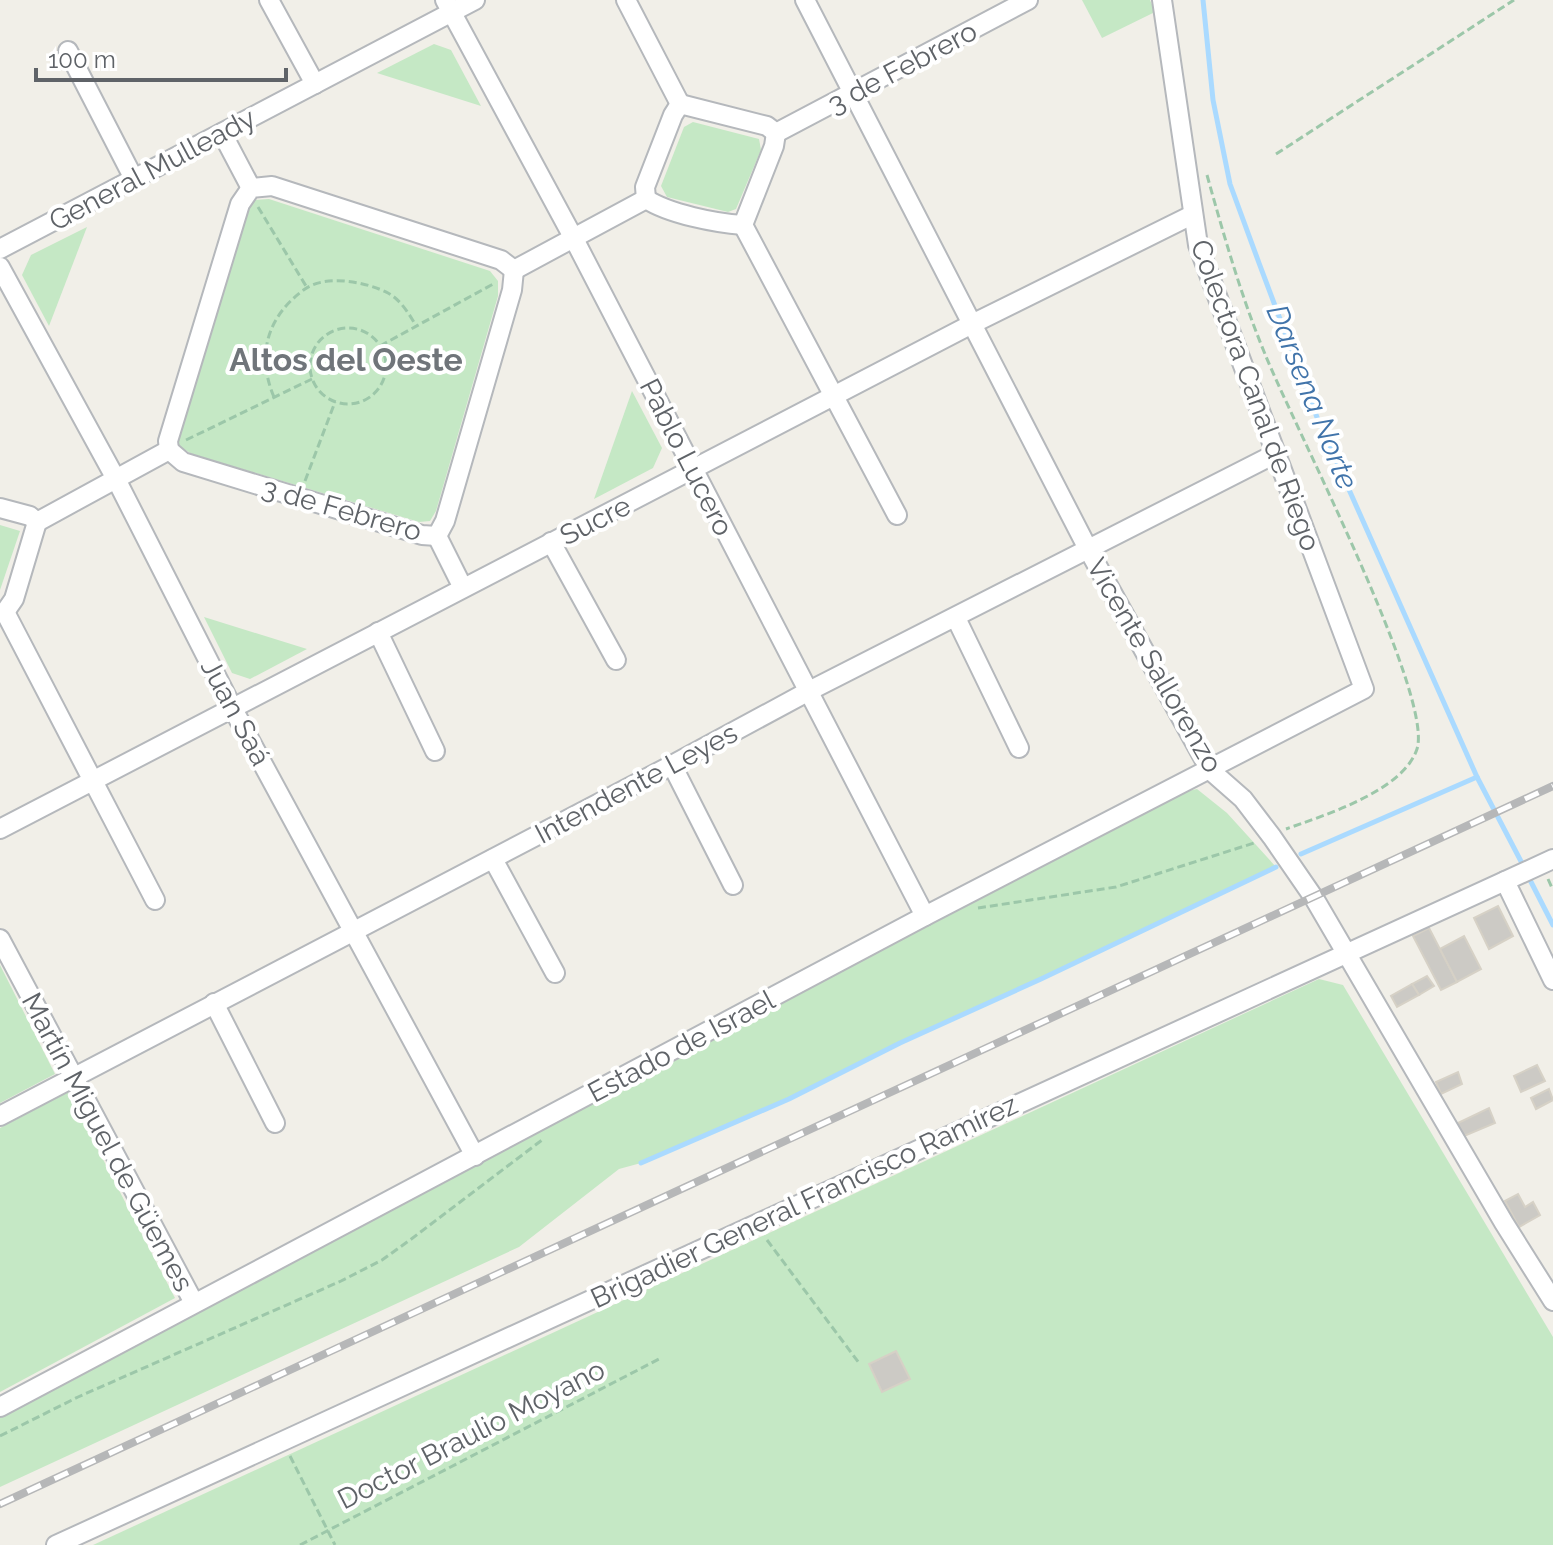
<svg xmlns="http://www.w3.org/2000/svg" width="1553" height="1545" viewBox="0 0 1553 1545" font-family="Raleway,sans-serif">
	<rect width="100%" height="100%" fill="#f1efe8"/>
	<!-- green -->
	<g fill="#c5e8c5">
		<polygon points="1082,0 1150,0 1155,12 1102,38"/>
		<polygon points="434,44 451,50 481,106 377,73"/>
		<polygon points="693,122 759,139 761,150 736,209 728,212 667,197 661,186 684,127"/>
		<polygon points="269,199 490,271 498,281 498,296 436,511 430,521 419,522 192,454 177,445 245,214 254,200"/>
		<polygon points="87,227 49,326 22,275 31,255"/>
		<polygon points="632,391 662,448 653,468 594,499"/>
		<polygon points="0,525 20,531 0,590"/>
		<polygon points="204,617 307,649 250,679 232,673"/>
		<polygon points="1197,789 1227,813 1276,867 1041,979 900,1043 789,1099 641,1163 619,1169 519,1247 0,1487 0,1418 154,1336 190,1311 1184,792"/>
		<polygon points="0,965 55,1074 0,1103"/>
		<polygon points="1319,979 1343,985 1553,1337 1553,1545 93,1545"/>
		<polygon points="68,1092 175,1298 0,1392 0,1128"/>
	</g>
	<g fill="none" stroke-linecap="round" stroke-linejoin="round">
		<!-- stream -->
		<g stroke="#aadaff" stroke-width="5">
			<polyline points="1203,0 1213,100 1230,184 1259,263 1318,420 1477,777 1524,867"/>
			<polyline points="1301,854 1477,777"/>
			<polyline points="1528,876 1553,925"/>
			<polyline points="641,1163 789,1099 900,1043 1041,979 1276,867"/>
		</g>
	</g>
	<!-- building -->
	<g fill="#cccac5" stroke="#d6d1c6" stroke-width="2">
		<polygon points="1498,906 1513,936 1489,949 1474,918"/>
		<polygon points="1429,928 1457,982 1441,990 1413,936"/>
		<polygon points="1464,936 1481,969 1457,982 1440,949"/>
		<polygon points="1427,976 1434,986 1419,995 1412,984"/>
		<polygon points="1412,984 1419,995 1397,1007 1391,996"/>
		<polygon points="1537,1065 1545,1081 1521,1092 1514,1076"/>
		<polygon points="1458,1072 1462,1084 1441,1094 1436,1082"/>
		<polygon points="1549,1089 1553,1100 1536,1109 1531,1098"/>
		<polygon points="1489,1108 1495,1123 1464,1136 1456,1124"/>
		<polygon points="1518,1194 1525,1207 1533,1202 1540,1215 1519,1227 1505,1201"/>
		<polygon points="896,1351 910,1379 882,1392 869,1364"/>
	</g>
	<g fill="none" stroke-linecap="round" stroke-linejoin="round">
		<defs>
			<g id="minor">
				<polyline points="269,0 315,84"/>
				<polyline points="445,0 573,237 925,916"/>
				<polyline points="626,0 680,104"/>
				<polyline points="805,0 1088,549 1210,770 1243,799 1272,837 1314,898 1504,1223 1553,1301"/>
				<polyline points="68,51 134,179"/>
				<polyline points="222,133 251,188"/>
				<polyline points="776,133 1028,0"/>
				<polyline points="646,199 645,187 673,115 680,104 767,126 776,133"/>
				<path d="M646,199C669,214 715,223 743,225L774,146L776,133"/>
				<polyline points="743,225 897,515"/>
				<polyline points="0,249 475,0"/>
				<polyline points="0,267 116,479 233,709 475,1156"/>
				<polyline points="514,270 646,199"/>
				<polyline points="169,450 183,462 422,535 437,536 445,521 512,290 514,270"/>
				<polyline points="169,450 168,441 240,204 251,188 272,186 501,260 514,270"/>
				<polyline points="0,508 30,516 37,522"/>
				<polyline points="37,522 169,450"/>
				<polyline points="437,536 463,588"/>
				<polyline points="551,542 616,660"/>
				<polyline points="5,612 155,900"/>
				<polyline points="0,613 5,612 14,599 37,522"/>
				<polyline points="956,618 1019,748"/>
				<polyline points="378,632 435,751"/>
				<polyline points="672,765 733,885"/>
				<polyline points="0,829 972,324 1192,215"/>
				<polyline points="493,859 555,973"/>
				<polyline points="1505,881 1553,980"/>
				<polyline points="0,939 194,1303"/>
				<polyline points="214,1003 275,1123"/>
				<polyline points="0,1116 672,765 809,691 1275,454"/>
				<polyline points="0,1407 925,916 1364,689 1198,245 1162,0"/>
				<polyline points="56,1545 1553,859"/>
			</g>
		</defs>
		<!-- minor casing -->
		<use href="#minor" stroke="#b5b8bc" stroke-width="22"/>
		<!-- path -->
		<g stroke="#9cc7a9" stroke-width="3" stroke-dasharray="8 4" stroke-linecap="butt">
			<polyline points="1276,154 1514,0"/>
			<path d="M1207,175C1224,236 1241,296 1265,354C1292,422 1434,695 1417,749C1403,791 1325,815 1286,829"/>
			<polyline points="258,207 306,286"/>
			<circle cx="348" cy="366" r="38"/>
			<polyline points="380,346 495,283"/>
			<path d="M274,397C256,355 267,316 305,289C326,274 367,282 388,293C400,299 410,315 416,326"/>
			<polyline points="186,440 312,379"/>
			<polyline points="305,481 335,402"/>
			<polyline points="1548,879 1553,890"/>
			<polyline points="978,908 1116,887 1254,843"/>
			<polyline points="767,1240 859,1363"/>
			<polyline points="0,1436 78,1397 341,1281 382,1260 410,1240 542,1140"/>
			<polyline points="290,1456 335,1545"/>
			<polyline points="300,1545 661,1358"/>
		</g>
		<!-- minor -->
		<use href="#minor" stroke="#fff" stroke-width="18"/>
		<defs>
			<polyline id="rail" points="0,1504 1553,786"/>
		</defs>
		<!-- rail casing -->
		<use href="#rail" stroke="#b6b7b8" stroke-width="8"/>
		<!-- rail -->
		<use href="#rail" stroke="#fff" stroke-width="5" stroke-dasharray="15" stroke-linecap="butt"/>
	</g>
	<g text-anchor="middle" stroke-width="8" stroke-linejoin="round" paint-order="stroke">
		<!-- street labels -->
		<g font-size="28" fill="#5f6368" stroke="#fff">
			<text transform="translate(902 67) rotate(-28)" y="10">3 de Febrero</text>
			<text transform="translate(152 169) rotate(-28)" y="10">General Mulleady</text>
			<text transform="translate(1256 395) rotate(70)" y="10">Colectora Canal de Riego</text>
			<text transform="translate(687 457) rotate(63)" y="10">Pablo Lucero</text>
			<text transform="translate(342 509) rotate(16)" y="10">3 de Febrero</text>
			<text transform="translate(595 520) rotate(-27)" y="10">Sucre</text>
			<text transform="translate(1155 665) rotate(60)" y="10">Vicente Sallorenzo</text>
			<text transform="translate(236 712) rotate(62)" y="10">Juan Saá</text>
			<text transform="translate(636 783) rotate(-28)" y="10">Intendente Leyes</text>
			<text transform="translate(681 1046) rotate(-28)" y="10">Estado de Israel</text>
			<text transform="translate(108 1142) rotate(62)" y="10">Martín Miguel de Güemes</text>
			<text transform="translate(804 1201) rotate(-25)" y="10">Brigadier General Francisco Ramírez</text>
			<text transform="translate(471 1434) rotate(-27)" y="10">Doctor Braulio Moyano</text>
		</g>
		<!-- water labels -->
		<g font-size="30" font-style="italic" fill="#4174aa" stroke="#fff">
			<text transform="translate(1312 397) rotate(68)" y="10">Darsena Norte</text>
		</g>
		<!-- quarter labels -->
		<g font-size="32" font-weight="bold" fill="#70757a" stroke="#fff">
			<text x="346" y="371">Altos del Oeste</text>
		</g>
	</g>
	<!-- scale -->
	<path d="M36 68v12h250v-12" fill="none" stroke="#5f6368" stroke-width="4"/>
	<text x="48" y="68" font-size="24" fill="#5f6368" stroke="#ffffff" stroke-width="6" paint-order="stroke">100 m</text>
</svg>
